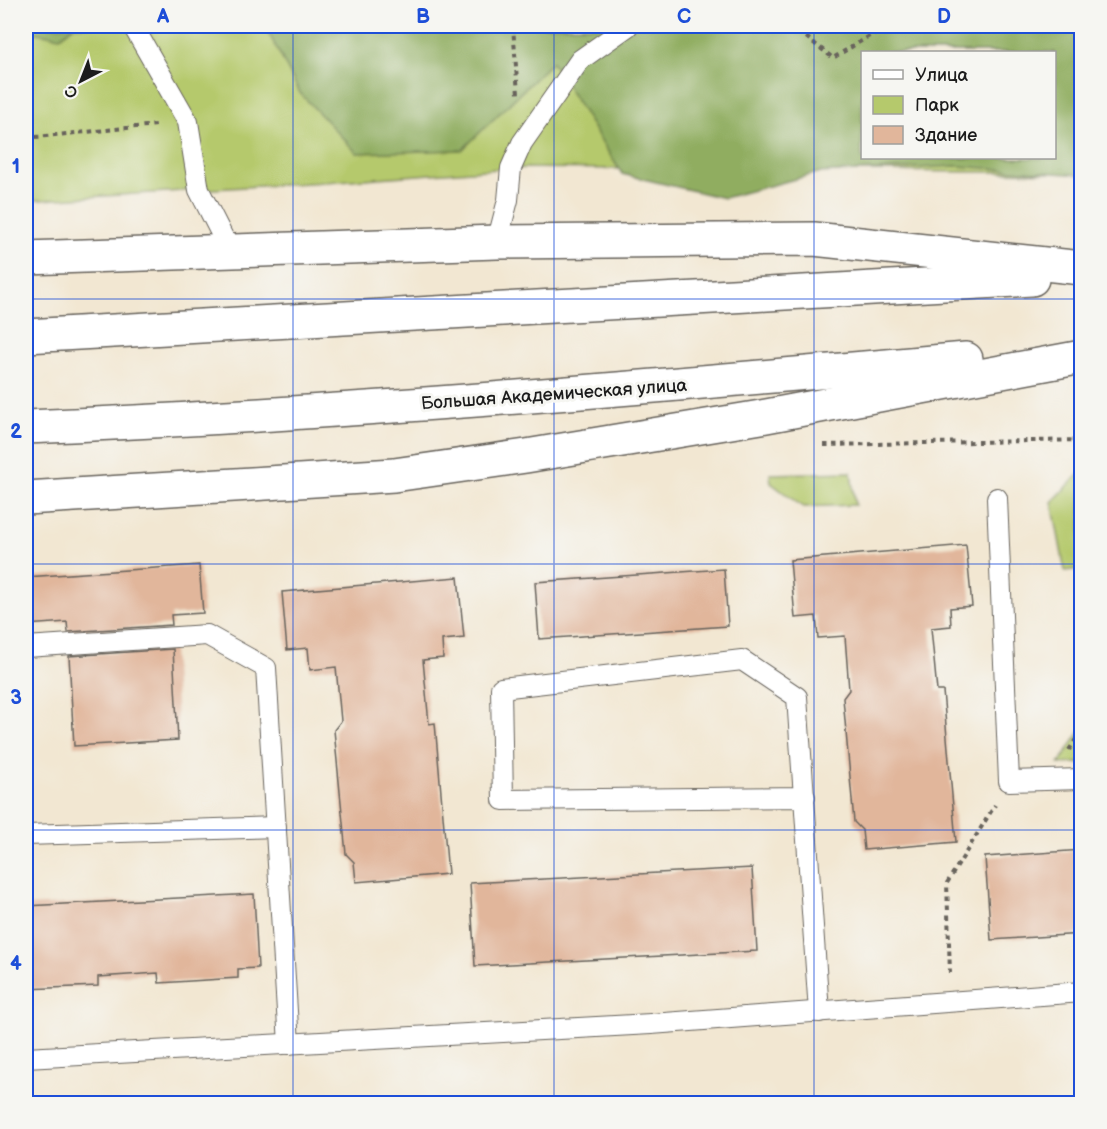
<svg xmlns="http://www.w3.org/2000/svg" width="1107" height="1129" viewBox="0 0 1107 1129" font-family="'Balsamiq Sans',sans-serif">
	<rect width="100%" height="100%" fill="#f6f6f2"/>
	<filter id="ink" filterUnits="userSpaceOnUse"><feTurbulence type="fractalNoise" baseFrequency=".0167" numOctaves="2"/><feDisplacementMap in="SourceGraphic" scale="12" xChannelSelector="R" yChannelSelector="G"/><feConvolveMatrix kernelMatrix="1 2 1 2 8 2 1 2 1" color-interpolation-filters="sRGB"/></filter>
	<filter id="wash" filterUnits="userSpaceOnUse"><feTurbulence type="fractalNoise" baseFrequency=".008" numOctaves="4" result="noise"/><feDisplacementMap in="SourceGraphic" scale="24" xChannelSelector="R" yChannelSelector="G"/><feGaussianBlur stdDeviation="1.35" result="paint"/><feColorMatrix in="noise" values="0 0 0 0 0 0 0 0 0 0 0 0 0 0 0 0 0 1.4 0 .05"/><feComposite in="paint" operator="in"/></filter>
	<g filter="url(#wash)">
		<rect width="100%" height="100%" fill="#f2e7d2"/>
		<!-- green -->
		<g fill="#b5c96c" stroke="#687244" stroke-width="1.5" fill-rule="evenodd">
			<path d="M26,26H1081V173L511,168L325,182L26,201ZM862,52H1054V158H862Z"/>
			<polygon points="851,472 855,505 803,507 771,483 770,474"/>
			<polygon points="1081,472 1081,569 1065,571 1052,502"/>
			<polygon points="1081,730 1081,763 1059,764"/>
		</g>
		<!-- forest -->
		<g fill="#90ad60" stroke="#56643e" stroke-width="1.5" fill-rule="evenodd">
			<polygon points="26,26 74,26 60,37 26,31"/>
			<path d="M265,26H1081V175L957,166L818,173L724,198L622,174L552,62L462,150L357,153L300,93ZM862,52H1054V158H862Z"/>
		</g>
		<g id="blocks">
			<!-- building -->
			<g fill="#e1b69b">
				<polygon points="966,545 972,606 950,608 951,626 931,628 937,691 943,691 956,842 864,850 862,830 854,822 843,698 849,690 845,636 818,638 816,616 795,618 790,560"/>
				<polygon points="199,565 203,613 171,615 172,625 68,632 67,622 26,625 26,577"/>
				<polygon points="724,569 728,626 539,639 535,582"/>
				<polygon points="458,577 464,638 442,640 443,658 423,660 429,724 435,723 448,874 356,882 354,862 346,854 334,730 341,721 336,667 310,670 308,648 287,650 282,592"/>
				<polygon points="173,649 178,740 74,746 69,656"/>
				<polygon points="1082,850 1082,934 991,940 985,857"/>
				<polygon points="752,868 757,951 475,966 470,883"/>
				<polygon points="254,894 258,968 238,969 238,978 159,983 158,973 98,977 98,986 26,989 26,906"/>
			</g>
		</g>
	</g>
	<g filter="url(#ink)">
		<use href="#blocks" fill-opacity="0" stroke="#67635c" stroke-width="1.5"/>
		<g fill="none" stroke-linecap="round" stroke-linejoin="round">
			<defs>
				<g id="lane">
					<polyline points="133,26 188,122 199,190 230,251"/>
					<polyline points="497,242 508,200 511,168 522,143 580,60 628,26"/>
					<polyline points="997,498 1009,781 1082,779"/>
					<polyline points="26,647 207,635 266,668 289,1044"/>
					<polyline points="805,797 503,800 501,688 742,660 797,697 819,1012"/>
					<polyline points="26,835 276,827"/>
					<polyline points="26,1058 651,1024 1082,992"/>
				</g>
				<g id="secondary">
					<polyline points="26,258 497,242 814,239 1082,268"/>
					<polyline points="26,336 1032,279"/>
					<path d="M26,427C340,414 653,387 966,359"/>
					<polyline points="26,498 394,475 526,456 761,417 1082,357"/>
				</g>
			</defs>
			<!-- lane casing -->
			<use href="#lane" stroke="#67635c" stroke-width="22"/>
			<!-- secondary casing -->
			<use href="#secondary" stroke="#67635c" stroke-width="36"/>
			<!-- path -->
			<g stroke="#67635c" stroke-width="4" stroke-dasharray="4.5 4.5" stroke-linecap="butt">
				<polyline points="513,26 518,94"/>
				<polyline points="792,26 833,58 886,26"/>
				<polyline points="26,138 156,125"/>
				<polyline points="824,445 1082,440"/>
				<polyline points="1069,750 1082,730"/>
				<polyline points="950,973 947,883 995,805"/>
			</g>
			<!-- lane -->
			<use href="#lane" stroke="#fff" stroke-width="20"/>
			<!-- secondary -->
			<use href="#secondary" stroke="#fff" stroke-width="33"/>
		</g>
	</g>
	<!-- grid -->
	<path fill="none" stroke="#1d4ed8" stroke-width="1.5" stroke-opacity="0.55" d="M293,26V1104M554,26V1104M814,26V1104M26,299H1082M26,564H1082M26,830H1082"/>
	<g text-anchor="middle" stroke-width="6" stroke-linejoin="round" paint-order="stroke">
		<!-- street labels -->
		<g font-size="18" fill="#1c1c1c" stroke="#f6f6f2">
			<text transform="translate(554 394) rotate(-4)" y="6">Большая Академическая улица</text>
		</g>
	</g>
	<!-- margin -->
	<rect width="1107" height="1129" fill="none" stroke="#f6f6f2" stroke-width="66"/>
	<!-- legend -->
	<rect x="861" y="51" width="195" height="108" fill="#f6f6f2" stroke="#9f9f9c" stroke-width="1.5"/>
	<rect x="873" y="70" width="30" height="9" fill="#ffffff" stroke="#9f9f9c" stroke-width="1.5"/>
	<text x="915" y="81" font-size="18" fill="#1c1c1c">Улица</text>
	<rect x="873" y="96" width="30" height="18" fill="#b5c96c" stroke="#9f9f9c" stroke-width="1.5"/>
	<text x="915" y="111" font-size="18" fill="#1c1c1c">Парк</text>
	<rect x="873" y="126" width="30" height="18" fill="#e1b69b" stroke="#9f9f9c" stroke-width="1.5"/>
	<text x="915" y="141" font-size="18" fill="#1c1c1c">Здание</text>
	<!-- north arrow -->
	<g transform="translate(81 81) rotate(222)" stroke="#f6f6f2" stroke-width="4.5" paint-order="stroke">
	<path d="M0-4.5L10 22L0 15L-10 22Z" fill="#1c1c1c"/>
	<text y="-9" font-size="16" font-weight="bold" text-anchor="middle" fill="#1c1c1c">С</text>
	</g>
	<rect x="33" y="33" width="1041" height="1063" fill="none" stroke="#1d4ed8" stroke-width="2"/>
	<g font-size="20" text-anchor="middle" font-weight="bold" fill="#1d4ed8">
		<text x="163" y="23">A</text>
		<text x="423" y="23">B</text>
		<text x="684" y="23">C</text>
		<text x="944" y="23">D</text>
		<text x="16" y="173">1</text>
		<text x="16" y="438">2</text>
		<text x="16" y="704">3</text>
		<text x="16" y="970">4</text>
	</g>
</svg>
